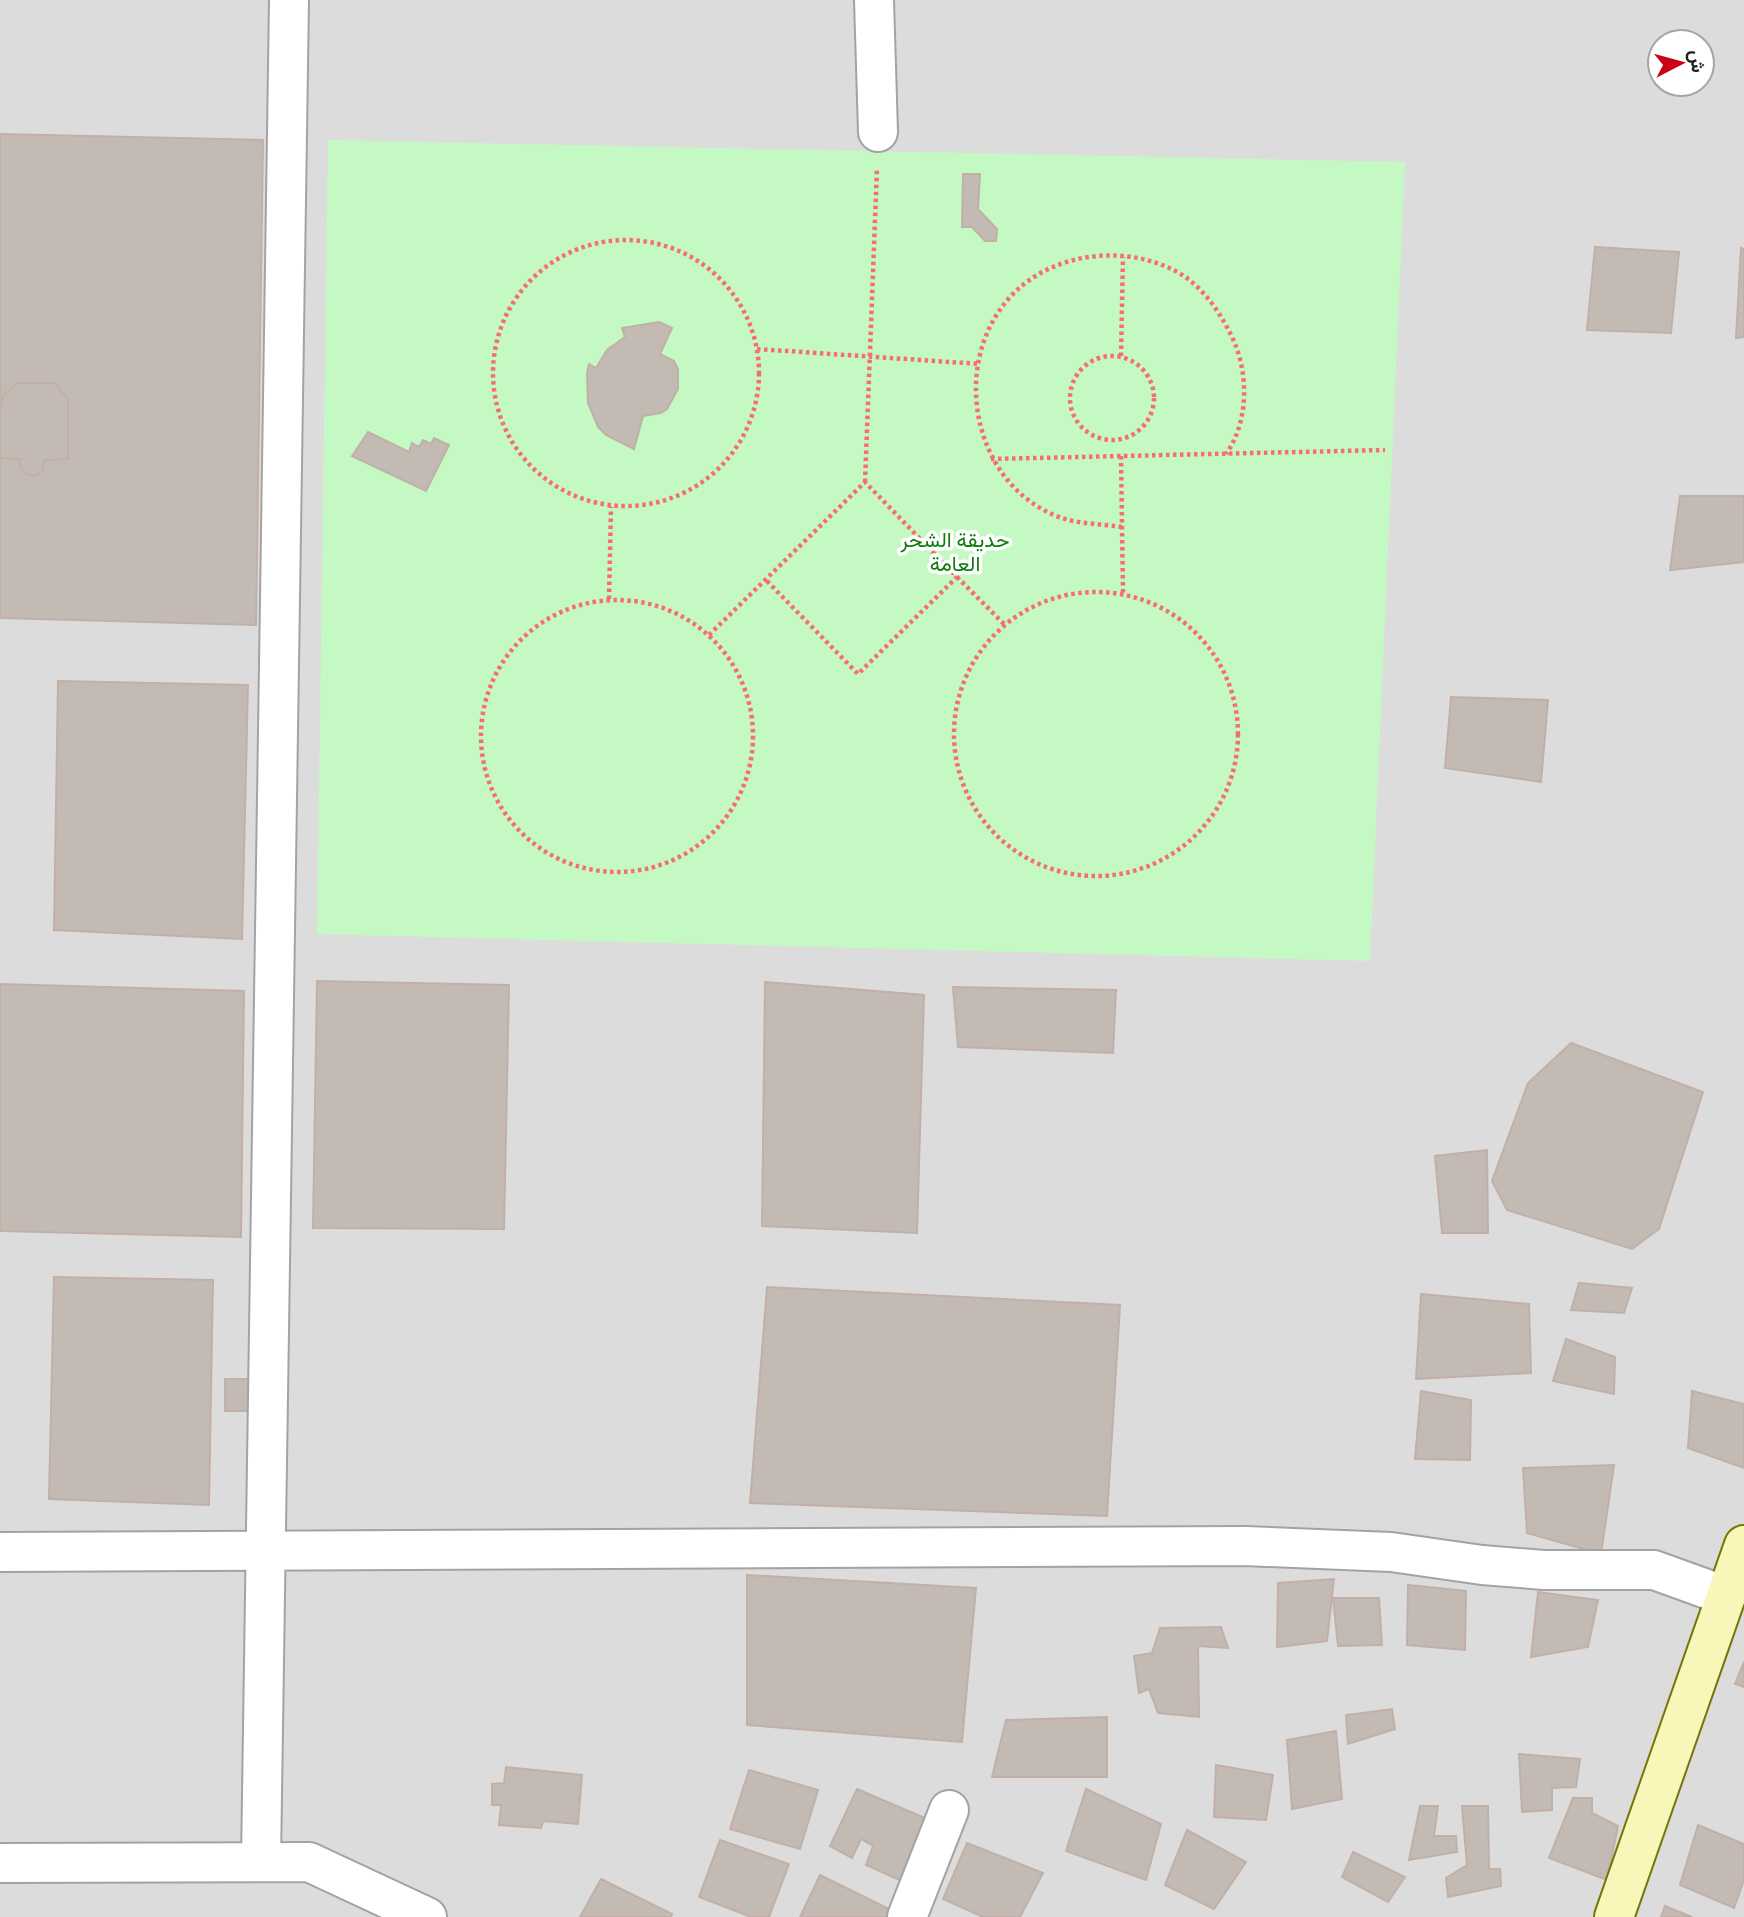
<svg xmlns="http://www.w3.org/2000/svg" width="1744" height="1917" viewBox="0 0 1744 1917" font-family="'Roboto Condensed',Vazirmatn,sans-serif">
	<rect width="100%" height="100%" fill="#efebe5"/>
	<!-- residential -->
	<path fill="#dddcdc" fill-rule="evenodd" d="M0,0H1744V1917H0ZM1660,42H1702V84H1660Z"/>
	<!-- park -->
	<polygon fill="#c4f9c3" points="328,140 1405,162 1370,961 317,934"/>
	<!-- building -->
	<g fill="#c4bab4" stroke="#c1b0a7" stroke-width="2">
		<polygon points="0,134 263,140 256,625 0,618"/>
		<polygon points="963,174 980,174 978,209 997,229 996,241 985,241 972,227 962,227"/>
		<polygon points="1595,247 1679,252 1671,333 1587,330"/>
		<polygon points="1741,248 1744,249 1744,337 1736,338"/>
		<polygon points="659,322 672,328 660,354 674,361 678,369 678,389 667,409 661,413 643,416 634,449 606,435 598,427 588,403 587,373 589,364 596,368 607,350 625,337 622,328"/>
		<polygon points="18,383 55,383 68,399 68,459 44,460 43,471 34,476 27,474 21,468 20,459 0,458 0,406 4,394"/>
		<polygon points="368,432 409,452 412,443 419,447 423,440 431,444 434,438 449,445 426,491 352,456"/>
		<polygon points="1680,496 1744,496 1744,562 1670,570"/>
		<polygon points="58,681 248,685 242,939 54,930"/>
		<polygon points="1451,697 1548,700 1541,782 1445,768"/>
		<polygon points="317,981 509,985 504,1229 313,1228"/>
		<polygon points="765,982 924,995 917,1233 762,1226"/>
		<polygon points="0,984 244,991 241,1237 0,1231"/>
		<polygon points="953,987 1116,990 1113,1053 958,1047"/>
		<polygon points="1571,1043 1703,1092 1659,1229 1632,1249 1507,1210 1492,1181 1528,1083"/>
		<polygon points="1487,1150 1488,1233 1442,1233 1435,1156"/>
		<polygon points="54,1277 213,1280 209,1505 49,1499"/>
		<polygon points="1579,1283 1632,1288 1624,1313 1571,1310"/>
		<polygon points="767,1287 1120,1305 1107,1516 750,1503"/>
		<polygon points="1421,1294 1529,1304 1531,1373 1416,1379"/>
		<polygon points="1566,1339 1615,1357 1614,1394 1553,1381"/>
		<rect x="225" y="1379" width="26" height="32"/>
		<polygon points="1421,1391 1471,1400 1470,1460 1415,1459"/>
		<polygon points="1692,1391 1744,1404 1744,1468 1688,1448"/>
		<polygon points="1614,1465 1601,1554 1527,1533 1523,1468"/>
		<polygon points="747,1575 976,1588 962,1742 747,1725"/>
		<polygon points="1334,1579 1327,1641 1277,1647 1278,1583"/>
		<polygon points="1408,1585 1466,1591 1465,1650 1407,1645"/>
		<polygon points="1538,1592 1598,1600 1588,1647 1531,1657"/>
		<polygon points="1333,1598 1379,1598 1382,1645 1338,1646"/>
		<polygon points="1221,1627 1228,1648 1198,1646 1199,1717 1158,1713 1149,1689 1139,1693 1134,1656 1152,1653 1160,1628"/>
		<polygon points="1744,1662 1744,1687 1735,1684"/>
		<polygon points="1392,1709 1395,1729 1348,1744 1346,1715"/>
		<polygon points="1107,1717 1107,1777 992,1777 1006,1720"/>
		<polygon points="1336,1731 1342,1799 1292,1809 1287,1740"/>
		<polygon points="1519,1754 1580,1759 1576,1787 1552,1788 1552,1810 1522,1812"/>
		<polygon points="1216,1765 1273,1775 1266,1820 1214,1817"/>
		<polygon points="506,1767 582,1775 578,1824 543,1821 541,1828 499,1825 501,1805 492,1805 492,1784 504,1783"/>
		<polygon points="749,1770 818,1790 800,1849 730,1829"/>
		<polygon points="857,1789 932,1821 906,1883 866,1865 873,1846 861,1839 852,1858 830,1846"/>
		<polygon points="1086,1789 1161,1824 1146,1880 1066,1851"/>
		<polygon points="1573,1798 1592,1798 1592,1813 1618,1826 1607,1880 1549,1858"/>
		<polygon points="1420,1806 1438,1806 1434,1836 1456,1836 1457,1852 1409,1860"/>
		<polygon points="1462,1806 1488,1806 1489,1869 1500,1869 1501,1886 1448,1897 1446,1878 1467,1865"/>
		<polygon points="1698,1825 1744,1844 1744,1880 1734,1908 1680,1885"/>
		<polygon points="1187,1830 1246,1862 1214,1909 1165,1885"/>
		<polygon points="720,1840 789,1864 769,1917 751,1917 699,1897"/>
		<polygon points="967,1843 1043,1873 1020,1917 983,1917 943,1899"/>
		<polygon points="1353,1852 1405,1877 1388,1902 1342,1877"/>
		<polygon points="820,1875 891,1910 888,1917 800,1917"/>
		<polygon points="601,1879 672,1914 671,1917 580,1917"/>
		<polygon points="1665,1906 1692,1917 1661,1917"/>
	</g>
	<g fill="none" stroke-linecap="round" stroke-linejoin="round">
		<defs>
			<g id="street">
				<polyline points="874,0 878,132"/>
				<polyline points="0,1552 1245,1546 1391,1552 1482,1565 1544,1570 1654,1570 1726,1596"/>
				<polyline points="261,1862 289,0"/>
				<polyline points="0,1863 309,1862 427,1917"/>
				<polyline points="907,1917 949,1810"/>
			</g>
			<polyline id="secondary" points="1614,1917 1744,1545"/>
		</defs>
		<!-- street casing -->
		<use href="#street" stroke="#a3a3a3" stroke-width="42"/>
		<!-- secondary casing -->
		<use href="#secondary" stroke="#747606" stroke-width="42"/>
		<!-- path -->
		<g stroke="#f86e6d" stroke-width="4.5" stroke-dasharray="3.5 3.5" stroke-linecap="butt">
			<circle cx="626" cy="373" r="133"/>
			<polyline points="757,349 980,364"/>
			<polyline points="1121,356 1123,257"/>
			<circle cx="1112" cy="398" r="42"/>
			<polyline points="1121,456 1123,593"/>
			<polyline points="991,459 1385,450"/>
			<polyline points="865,482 877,168"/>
			<path d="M1122,527C1102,524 1078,524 1059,517C971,484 949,361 1012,295C1055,250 1132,243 1184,276C1204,290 1219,311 1230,333C1249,369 1250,420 1226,454"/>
			<polyline points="957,577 1005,625"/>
			<circle cx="1096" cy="734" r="142"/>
			<polyline points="609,599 611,507"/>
			<circle cx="617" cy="736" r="136"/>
			<polyline points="709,635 865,482 957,577 858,674 766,580"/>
		</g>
		<!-- street -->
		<use href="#street" stroke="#fff" stroke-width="38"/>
		<!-- secondary -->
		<use href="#secondary" stroke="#f9f6ba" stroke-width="38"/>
	</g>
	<g text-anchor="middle" stroke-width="7" stroke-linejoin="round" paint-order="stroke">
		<!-- park labels -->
		<g font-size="21" fill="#0e7d0d" stroke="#fff">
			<text x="955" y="547">حديقة الشحر<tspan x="955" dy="24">العامة</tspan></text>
		</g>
	</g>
	<!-- north arrow -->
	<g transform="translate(1681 63) rotate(84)"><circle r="33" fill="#ffffff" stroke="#a5a5a5" stroke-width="2"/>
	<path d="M0-5L12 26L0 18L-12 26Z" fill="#cb0216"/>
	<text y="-10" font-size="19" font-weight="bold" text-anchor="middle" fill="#1f1f1f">ش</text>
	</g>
</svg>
